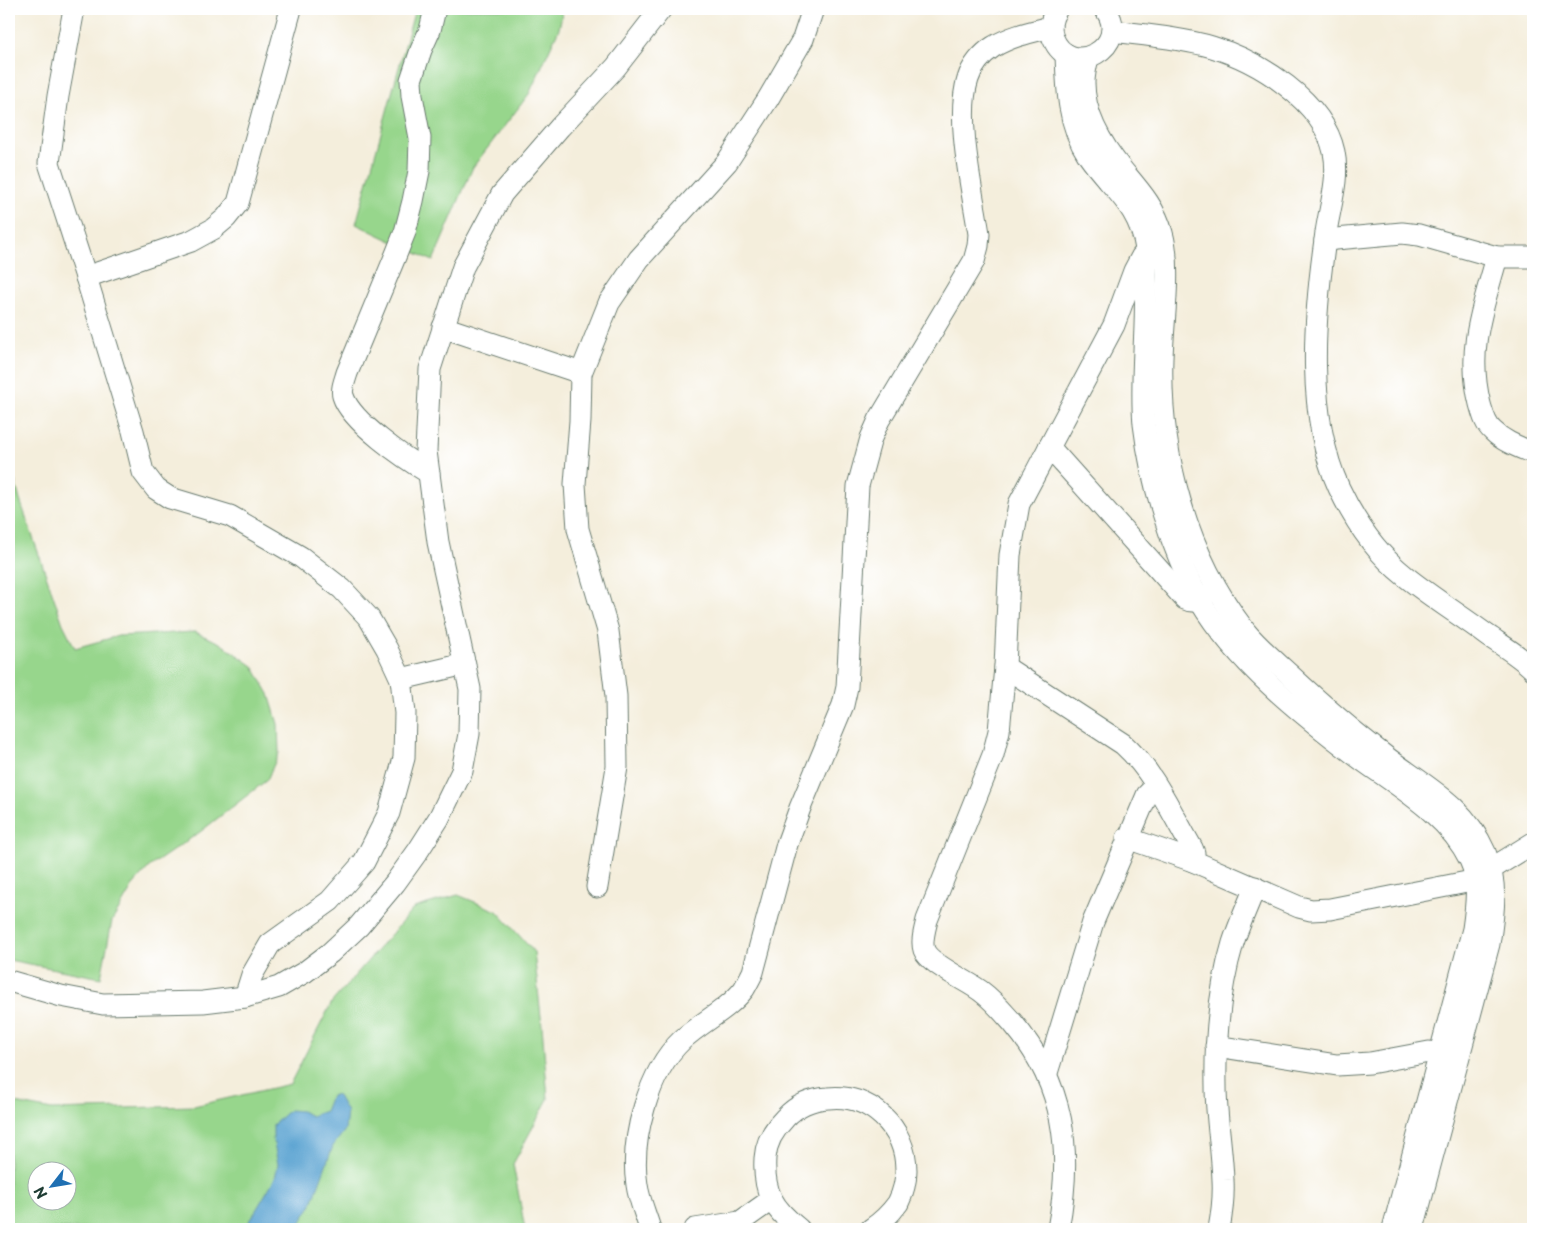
<svg xmlns="http://www.w3.org/2000/svg" width="1542" height="1238" viewBox="0 0 1542 1238" font-family="'Playpen Sans',sans-serif">
	<rect width="100%" height="100%" fill="#fff"/>
	<filter id="ink" filterUnits="userSpaceOnUse"><feTurbulence type="fractalNoise" baseFrequency=".02" numOctaves="2"/><feDisplacementMap in="SourceGraphic" scale="10" xChannelSelector="R" yChannelSelector="G"/><feConvolveMatrix kernelMatrix="1 2 1 2 8 2 1 2 1" color-interpolation-filters="sRGB"/></filter>
	<filter id="wash" filterUnits="userSpaceOnUse"><feTurbulence type="fractalNoise" baseFrequency=".0096" numOctaves="4" result="noise"/><feDisplacementMap in="SourceGraphic" scale="20" xChannelSelector="R" yChannelSelector="G"/><feGaussianBlur stdDeviation="1.12" result="paint"/><feColorMatrix in="noise" values="0 0 0 0 0 0 0 0 0 0 0 0 0 0 0 0 0 1.4 0 .05"/><feComposite in="paint" operator="in"/></filter>
	<g filter="url(#wash)">
		<rect width="100%" height="100%" fill="#f4eedc"/>
		<!-- green -->
		<g fill="#97d68c" stroke="#5b8a60" fill-rule="evenodd">
			<polygon points="415,9 563,9 559,29 529,94 473,167 433,261 356,224"/>
			<polygon points="9,460 20,500 63,624 75,648 118,636 195,632 220,643 253,666 269,694 278,724 279,753 267,780 200,832 149,867 134,884 112,921 101,978 9,960"/>
			<path d="M458,895L497,911L534,952L542,1026L548,1099L513,1164L525,1229H9V1102L52,1110L194,1106L290,1084L332,1002L414,908ZM38,1170H68V1200H38Z"/>
		</g>
		<!-- water -->
		<polygon fill="#5aa3d1" stroke="#3c7082" points="334,1095 338,1096 347,1112 345,1130 333,1146 311,1206 300,1223 290,1229 249,1229 249,1222 275,1178 278,1164 273,1139 273,1125 289,1110 302,1111 311,1116 325,1111 331,1096"/>
	</g>
	<g filter="url(#ink)">
		<g fill="none" stroke-linecap="round" stroke-linejoin="round">
			<defs>
				<g id="minor">
					<polyline points="74,9 58,96 49,163 86,277 133,431 143,472 156,489 170,498 230,516 301,557 342,589 369,618 387,649 401,679 405,713 404,758 389,813 364,862 330,901 270,944 252,975 245,997"/>
					<path d="M1057,9C1051,18 1049,28 1053,38C1070,81 1133,46 1105,9"/>
					<path d="M1112,31C1144,35 1182,38 1212,47C1259,61 1323,101 1334,152C1340,181 1328,211 1325,240C1314,317 1306,416 1339,488C1354,520 1376,553 1405,576C1431,597 1460,615 1487,635C1503,646 1520,656 1533,669"/>
					<path d="M1066,54C1067,89 1068,125 1088,155C1112,190 1139,204 1146,249C1145,275 1146,300 1145,326C1144,357 1141,393 1144,424C1151,482 1171,550 1200,601C1237,663 1301,714 1358,757C1397,786 1448,814 1470,860C1480,880 1476,908 1473,929L1393,1229"/>
					<path d="M1088,58C1086,66 1084,75 1084,83C1084,116 1104,148 1124,172C1140,191 1156,209 1162,233C1172,267 1163,321 1162,358C1159,454 1186,554 1245,631C1258,647 1275,661 1290,675C1320,703 1352,731 1385,756C1424,786 1464,804 1485,852C1498,882 1494,913 1489,944L1413,1229"/>
					<polyline points="1325,240 1402,233 1419,235 1497,257 1533,257"/>
					<path d="M1497,257C1483,308 1466,349 1480,404C1483,414 1485,424 1493,431C1504,442 1519,447 1533,453"/>
					<polyline points="86,277 191,241 213,229 226,218 238,203 291,9"/>
					<polyline points="443,327 581,373"/>
					<path d="M1049,447L1185,599C1193,603 1197,601 1204,596"/>
					<path d="M429,473C406,459 351,422 343,396C341,389 345,380 347,373L397,252L405,232L413,201L419,171L420,138L412,96L411,80L421,50L430,30L435,9"/>
					<path d="M1005,667L1123,744C1154,772 1171,812 1192,848L1194,853L1193,861"/>
					<polyline points="401,679 465,664"/>
					<polyline points="1127,838 1193,861 1299,907 1311,910 1330,909 1467,882 1475,879 1533,843"/>
					<polyline points="597,887 617,767 616,696 608,631 578,529 575,484 580,421 581,373 609,303 639,259 727,162 768,99 803,39 813,9"/>
					<polyline points="9,981 61,996 103,1004 203,1002 245,997 279,987 305,972 330,953 359,926 395,883 418,851 439,818 462,771 469,734 470,689 438,542 426,451 430,369 463,267 502,194 560,127 616,67 661,9"/>
					<polyline points="1216,1046 1337,1065 1370,1063 1429,1052 1453,1057"/>
					<polyline points="1047,1073 1093,922 1147,795 1156,786"/>
					<path d="M650,1229C646,1215 639,1200 637,1185C630,1140 648,1072 682,1040C701,1022 728,1010 744,989C747,984 750,978 753,972L787,844L800,808L843,705L847,687L858,486L871,438L879,420L974,261L978,246L979,234C973,193 955,118 968,79C972,66 982,54 993,47C1011,36 1031,32 1051,27"/>
					<polyline points="695,1229 740,1222 771,1200"/>
					<path d="M799,1229C773,1209 763,1192 765,1158C766,1143 774,1129 785,1118C796,1106 811,1099 828,1098C870,1093 906,1128 906,1170C906,1181 903,1193 898,1203C890,1214 882,1222 871,1229"/>
					<path d="M1058,1229C1073,1151 1065,1084 1012,1022C1003,1012 993,1000 982,992C970,982 929,964 924,950C921,941 925,929 927,920L993,755L999,731L1005,667L1010,555L1019,504L1114,325L1134,271L1142,256"/>
					<path d="M1219,1229C1222,1213 1224,1197 1223,1180C1222,1149 1216,1118 1216,1086C1215,1037 1219,990 1233,943C1239,924 1248,905 1255,887"/>
				</g>
			</defs>
			<!-- minor casing -->
			<use href="#minor" stroke="#6a7b6f" stroke-width="23"/>
			<!-- minor -->
			<use href="#minor" stroke="#fff" stroke-width="21"/>
		</g>
	</g>
	<!-- margin -->
	<rect width="1542" height="1238" fill="none" stroke="#fff" stroke-width="30"/>
	<!-- north arrow -->
	<g transform="translate(52 1186) rotate(239)"><circle r="24" fill="#ffffff" stroke="#a5b1ae"/>
	<path d="M0-4L9 19L0 12L-9 19Z" fill="#1f6fb2"/>
	<text y="-8" font-size="14" font-weight="bold" text-anchor="middle" fill="#1f3d34">N</text>
	</g>
</svg>
